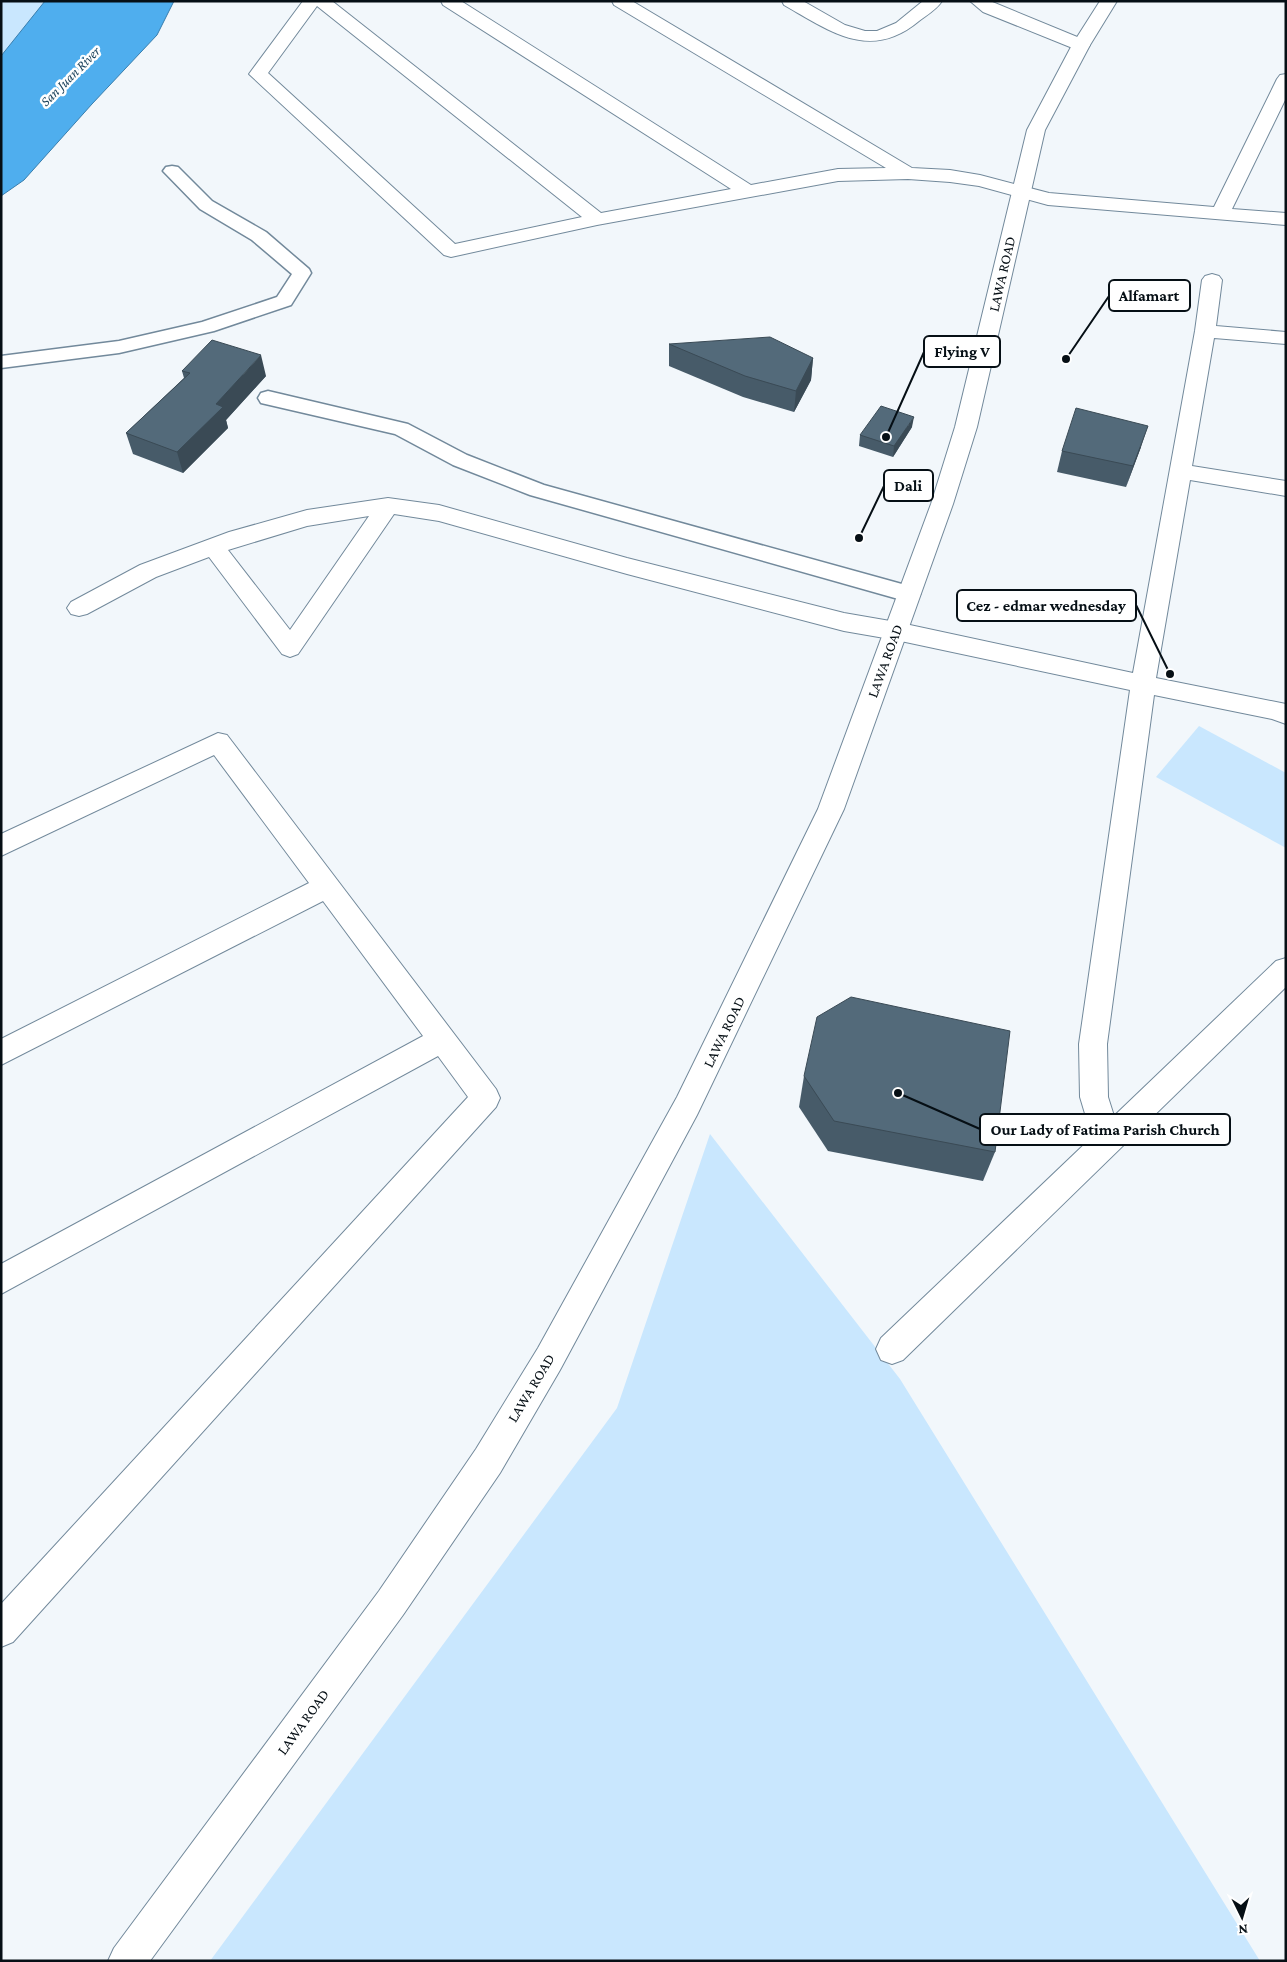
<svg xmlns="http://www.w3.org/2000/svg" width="1287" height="1962" viewBox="0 0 1287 1962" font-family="'Crimson Pro',serif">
	<rect width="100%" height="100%" fill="#f2f7fb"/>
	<!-- green -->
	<g fill="#c9e7fe">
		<polygon points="1,1 47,1 1,58"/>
		<polygon points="1199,726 1286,773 1286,848 1156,777"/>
		<polygon points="710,1134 900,1379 1260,1961 210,1961 617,1408"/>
	</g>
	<!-- water -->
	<polygon fill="#4faeee" stroke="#397ead" points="45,1 174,1 157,35 92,104 24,180 1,196 1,56"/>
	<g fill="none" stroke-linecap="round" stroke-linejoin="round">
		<defs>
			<g id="service">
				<polygon points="172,166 178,167 212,201 266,232 309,269 311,273 291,305 214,331 119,353 1,368 1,356 119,341 202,322 277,297 292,274 252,240 200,209 163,171 166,167"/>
				<polygon points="268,391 408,424 467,455 544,485 909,586 917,588 920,594 917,600 909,602 530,495 453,465 395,434 261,403 258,398 261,393"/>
			</g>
			<g id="minor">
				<path d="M303,1H332L601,213L731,189L443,5L441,1H461L751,185L838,169L886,168L614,5L612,1H632L912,168L950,170L980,175L1049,193L1214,207L1277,79L1280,75L1286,74V98L1232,209L1286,213V225L1048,205L979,186L950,182L908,179L838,181L597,225L451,257L444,255L249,74ZM317,6L582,217L455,244L268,73Z"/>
				<path d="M782,1H803L845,25L865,31H877L896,23L923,1H942C937,9 927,15 919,21C870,62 830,31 784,5Z"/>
				<polygon points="970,1 990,1 1087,41 1090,45 1087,49 1081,50 1075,49 983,12"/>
				<path d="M1212,274L1219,276L1222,280L1216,326L1286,332V344L1214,338L1192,466L1286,481V496L1190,480L1156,678L1286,704V724L1272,719L1154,695L1107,1044L1108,1097L1114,1116L1276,961L1286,958V987L903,1360L892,1364L881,1360L876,1349L881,1338L1092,1137L1080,1097L1079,1044L1130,690L896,640L844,631L627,574L439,521L394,514L298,654L290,657L282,654L209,557L156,577L87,614L79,616L71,614L67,608L71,602L140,565L229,532L307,510L388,498L439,505L627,558L844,613L896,622L1133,673L1195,331L1202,280L1205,276ZM369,516L290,630L228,550L307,526Z"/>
				<polygon points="218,733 227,735 496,1089 500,1098 496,1107 13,1642 1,1647 1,1604 468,1097 438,1056 1,1294 1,1264 423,1036 323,901 1,1065 1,1039 309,883 214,755 1,856 1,834"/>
			</g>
			<polygon id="secondary" points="1100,1 1117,1 1090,45 1045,130 977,427 953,504 844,809 697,1115 560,1370 500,1473 403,1615 150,1961 108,1961 114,1948 379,1591 476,1449 538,1348 677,1097 818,809 931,504 955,427 1027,130 1072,45"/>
		</defs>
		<!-- service casing -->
		<use href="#service" stroke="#72899b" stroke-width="3"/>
		<!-- minor casing -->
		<use href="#minor" stroke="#72899b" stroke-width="2"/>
		<!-- secondary casing -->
		<use href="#secondary" stroke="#72899b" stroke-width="2"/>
		<!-- service -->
		<use href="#service" fill="#fff" fill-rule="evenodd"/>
		<!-- minor -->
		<use href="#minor" fill="#fff" fill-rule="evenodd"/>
		<!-- secondary -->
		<use href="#secondary" fill="#fff" fill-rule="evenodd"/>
	</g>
	<!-- wall -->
	<g fill="#475b69">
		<polygon points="669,344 813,358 811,380 794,412 743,397 669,366"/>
		<polygon points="182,371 266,376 226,420 228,428 183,473 133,454 126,433 184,378"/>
		<polygon points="912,427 893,457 859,446 860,435"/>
		<polygon points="1141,447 1126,487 1057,472 1062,451"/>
		<polygon points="804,1076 995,1152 983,1181 828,1151 799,1107"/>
	</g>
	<!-- shaded-wall -->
	<g fill="#3a4a55">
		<polygon points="261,355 266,376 226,420 228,428 183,473 177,452 216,404"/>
		<polygon points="813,358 811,380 794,412 796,391"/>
		<polygon points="914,417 912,427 893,457 894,446"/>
		<polygon points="1148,426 1141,447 1126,487 1133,466"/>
	</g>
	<!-- building -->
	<g fill="#536a7a" stroke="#3a4a55">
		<polygon points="770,337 813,358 796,391 745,376 669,344"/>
		<polygon points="212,340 261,355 216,404 223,407 177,452 126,433 190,373 182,371"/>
		<polygon points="881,406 914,417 894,446 860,435"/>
		<polygon points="1076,408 1148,426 1133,466 1062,451"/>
		<polygon points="851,997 1010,1031 995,1152 834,1121 804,1076 817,1017"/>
	</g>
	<g text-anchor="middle" stroke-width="5" stroke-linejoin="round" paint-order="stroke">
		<!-- far-water labels -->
		<g font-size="14" font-style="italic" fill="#1b425c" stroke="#fff">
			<text transform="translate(70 76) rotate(-45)" y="5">San Juan River</text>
		</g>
		<!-- street labels -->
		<g font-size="15" fill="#060f15" stroke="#fff">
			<text transform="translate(1002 274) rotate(-77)" y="5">LAWA ROAD</text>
			<text transform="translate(885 661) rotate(-70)" y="5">LAWA ROAD</text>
			<text transform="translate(724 1032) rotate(-64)" y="5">LAWA ROAD</text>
			<text transform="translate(531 1388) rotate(-59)" y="5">LAWA ROAD</text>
			<text transform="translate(303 1722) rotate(-54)" y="5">LAWA ROAD</text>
		</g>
	</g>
	<!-- callouts -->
	<path fill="none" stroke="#060f15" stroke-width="2" d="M1066 359L1109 296M886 437L924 352M859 538L884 486M1170 674L1136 605M898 1093L980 1129"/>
	<g fill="#060f15" stroke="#fff" stroke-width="2">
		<circle cx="1066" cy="359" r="5"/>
		<circle cx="886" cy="437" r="5"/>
		<circle cx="859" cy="538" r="5"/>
		<circle cx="1170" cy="674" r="5"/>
		<circle cx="898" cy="1093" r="5"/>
	</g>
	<g fill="#fff" stroke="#060f15" stroke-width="2">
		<rect x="1109" y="280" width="81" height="31" rx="5"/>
		<rect x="924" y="336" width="76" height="31" rx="5"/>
		<rect x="884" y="470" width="49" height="31" rx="5"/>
		<rect x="957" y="590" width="179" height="31" rx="5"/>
		<rect x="980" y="1114" width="250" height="31" rx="5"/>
	</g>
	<g font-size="16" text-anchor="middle" font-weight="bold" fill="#060f15">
		<text x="1149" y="301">Alfamart</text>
		<text x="962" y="357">Flying V</text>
		<text x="908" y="491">Dali</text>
		<text x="1046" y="611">Cez - edmar wednesday</text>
		<text x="1105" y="1135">Our Lady of Fatima Parish Church</text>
	</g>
	<!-- border -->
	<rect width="1287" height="1962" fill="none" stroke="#060f15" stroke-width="5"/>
	<!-- north arrow -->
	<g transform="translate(1242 1917) rotate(175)" stroke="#ffffff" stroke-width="4" paint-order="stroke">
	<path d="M0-4L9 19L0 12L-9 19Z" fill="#060f15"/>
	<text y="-8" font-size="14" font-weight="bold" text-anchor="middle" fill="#060f15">N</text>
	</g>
</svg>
